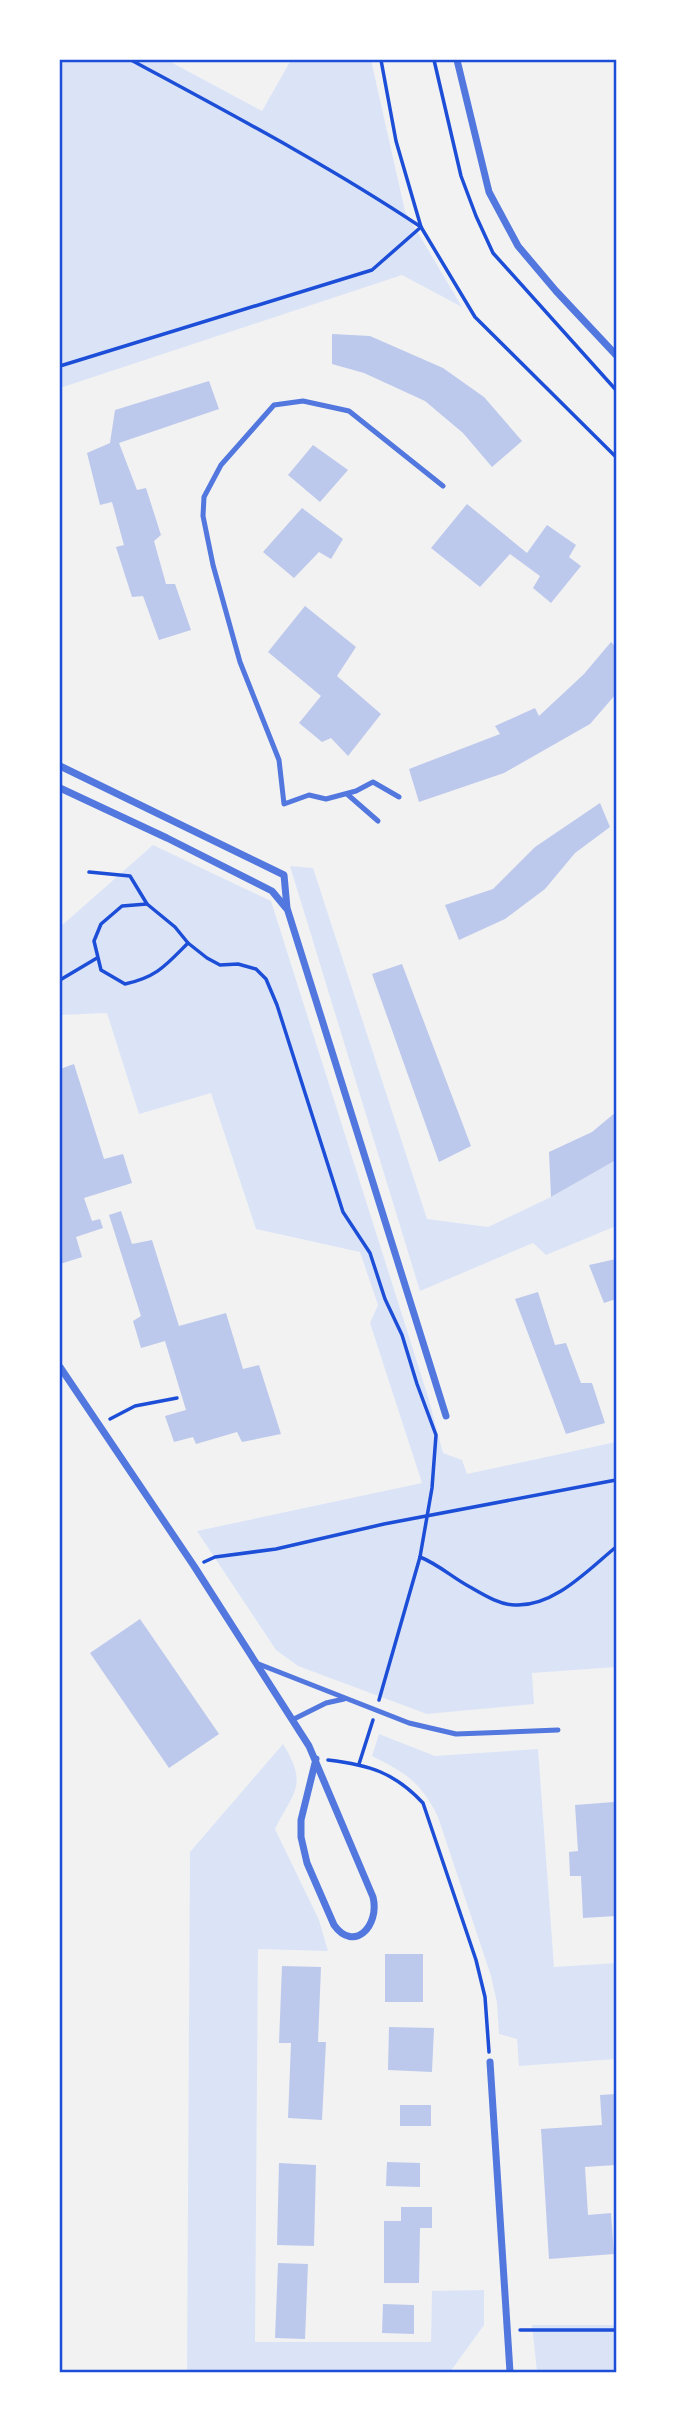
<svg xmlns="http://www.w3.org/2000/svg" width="676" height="2432" viewBox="0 0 676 2432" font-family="Helvetica,sans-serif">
	<rect width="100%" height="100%" fill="#f2f2f2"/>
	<!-- green -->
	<g fill="#dbe4f7">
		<polygon points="60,60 167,60 262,111 291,60 371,60 405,211 462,307 402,275 60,388"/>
		<polygon points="153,845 271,901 429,1400 443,1453 462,1460 467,1474 616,1442 616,1667 532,1673 534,1704 427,1714 298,1666 276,1650 197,1531 422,1483 370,1323 378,1305 360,1252 256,1229 211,1093 139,1114 107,1013 60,1015 60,927"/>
		<polygon points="290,866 313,868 427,1219 488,1227 551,1197 616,1160 616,1226 546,1255 533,1243 420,1291"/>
		<path d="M379,1734L435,1756L538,1749L554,1967L616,1963V2059L519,2066L517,2039L499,2034L497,2003L491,1976L438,1817C421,1782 406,1773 372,1756Z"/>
		<path d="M283,1744C308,1785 295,1790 275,1829L319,1920L328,1951L258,1949L255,2342H431L432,2291L484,2290V2325L450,2372H187L190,1852Z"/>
		<polygon points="532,2325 616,2325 616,2372 537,2372"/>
	</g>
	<!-- building -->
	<g fill="#bdc9ec">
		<polygon points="332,334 370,336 443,368 484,397 522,441 492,467 463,433 425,401 364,373 332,364"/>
		<polygon points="209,381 219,409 119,443 137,490 146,488 161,535 154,541 166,584 175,584 191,630 159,640 143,596 132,597 116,547 124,545 112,502 100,505 87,453 110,443 115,410"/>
		<polygon points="313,445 348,470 320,502 288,475"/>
		<polygon points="467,504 527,553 547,525 576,545 569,557 581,566 551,603 533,588 540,576 510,554 480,587 431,548"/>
		<polygon points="302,508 343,539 331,559 319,552 294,578 263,552"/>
		<polygon points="305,606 356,647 337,676 381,714 348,756 331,738 322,742 299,723 321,696 268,652"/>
		<polygon points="611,642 616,647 616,694 590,724 504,773 419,802 409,769 500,734 495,726 535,708 539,716 584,674"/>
		<polygon points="600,803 610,827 575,853 545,889 505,919 459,940 445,905 493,889 535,847"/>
		<polygon points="402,964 471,1146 439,1162 372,974"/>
		<polygon points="74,1064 104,1159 123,1154 132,1183 84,1198 92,1221 100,1219 103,1228 76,1237 82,1257 60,1264 60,1069"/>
		<polygon points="616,1112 616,1160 551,1197 549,1152 592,1132"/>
		<polygon points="121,1211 132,1244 152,1240 179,1326 226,1313 243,1369 259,1365 281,1434 242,1442 237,1432 196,1444 193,1437 174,1442 165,1416 186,1410 165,1341 141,1348 133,1321 141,1316 109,1215"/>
		<polygon points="616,1259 616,1299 604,1303 589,1265"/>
		<polygon points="538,1292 555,1345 566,1343 581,1383 592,1383 605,1423 566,1434 515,1299"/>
		<polygon points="140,1619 219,1734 169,1768 90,1653"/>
		<polygon points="614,1802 616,1916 583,1918 581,1876 570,1876 569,1852 578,1851 575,1805"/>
		<rect x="385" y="1954" width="38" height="48"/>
		<polygon points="282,1966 321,1967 318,2042 326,2042 322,2120 288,2118 291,2043 279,2043"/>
		<polygon points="389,2027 434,2028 432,2072 388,2070"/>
		<polygon points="616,2094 616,2165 585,2167 588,2215 611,2213 614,2254 549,2259 541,2129 602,2125 600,2095"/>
		<rect x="400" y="2105" width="31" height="21"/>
		<polygon points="387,2162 420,2163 420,2187 386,2186"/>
		<polygon points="279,2163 316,2165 314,2246 277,2245"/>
		<polygon points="401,2207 432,2207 432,2228 420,2228 419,2283 384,2283 384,2221 401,2221"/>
		<polygon points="278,2263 308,2264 305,2339 275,2338"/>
		<polygon points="383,2304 414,2305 414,2334 382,2333"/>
	</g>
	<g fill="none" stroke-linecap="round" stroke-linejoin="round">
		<!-- path -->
		<g stroke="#1d4ed8" stroke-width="3.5">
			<polyline points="381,60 396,141 421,227 475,317 616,457"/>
			<polyline points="434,60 461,176 476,216 493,253 616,390"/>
			<path d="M60,366L372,270L421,227C328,165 229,113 131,60"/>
			<polyline points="89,872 130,876 147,904 175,927 188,943 207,958 220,965 238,964 256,969 266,979 277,1005 343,1212 370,1253 385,1299 402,1335 417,1384 436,1435 432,1488 420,1557 379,1700"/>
			<path d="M147,904L122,906L101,924L94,941L101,970L125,984C157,977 166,965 188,943"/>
			<polyline points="60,980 97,958"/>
			<polyline points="110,1419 135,1406 177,1398"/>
			<path d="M420,1557C438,1564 453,1578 470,1587C484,1595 500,1605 515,1605C554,1607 588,1570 616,1547"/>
			<polyline points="204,1562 215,1557 276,1549 384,1524 616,1480"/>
			<path d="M328,1760C369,1765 394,1772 423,1803L476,1960L485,1997L489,2052"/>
			<polyline points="359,1764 373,1720"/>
			<polyline points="520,2330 616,2330"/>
		</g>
		<!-- service -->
		<g stroke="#5277de" stroke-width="5">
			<polyline points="347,794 378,821"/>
			<polyline points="399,797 373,782 356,791 326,799 309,795 284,804 279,760 240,662 213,565 203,516 204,497 221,465 274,405 303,401 349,411 443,486"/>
			<polyline points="256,1663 409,1723 456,1734 558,1730"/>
			<polyline points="292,1720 326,1703 344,1699"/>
		</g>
		<!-- minor -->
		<g stroke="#5277de" stroke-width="7">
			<polyline points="457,60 489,192 518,246 556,291 616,355"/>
			<polyline points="60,766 284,875 287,908 446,1416"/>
			<polyline points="60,788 167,838 272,891 286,908"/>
			<path d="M60,1367L194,1566L309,1746L373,1897C380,1926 354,1953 334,1925L307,1863L301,1837V1820L316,1759"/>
			<polyline points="490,2062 510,2372"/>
		</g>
	</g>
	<!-- border -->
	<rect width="676" height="2432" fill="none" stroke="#ffffff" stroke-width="122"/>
	<rect x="61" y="61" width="554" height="2310" fill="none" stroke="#1d4ed8" stroke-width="2.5"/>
</svg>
